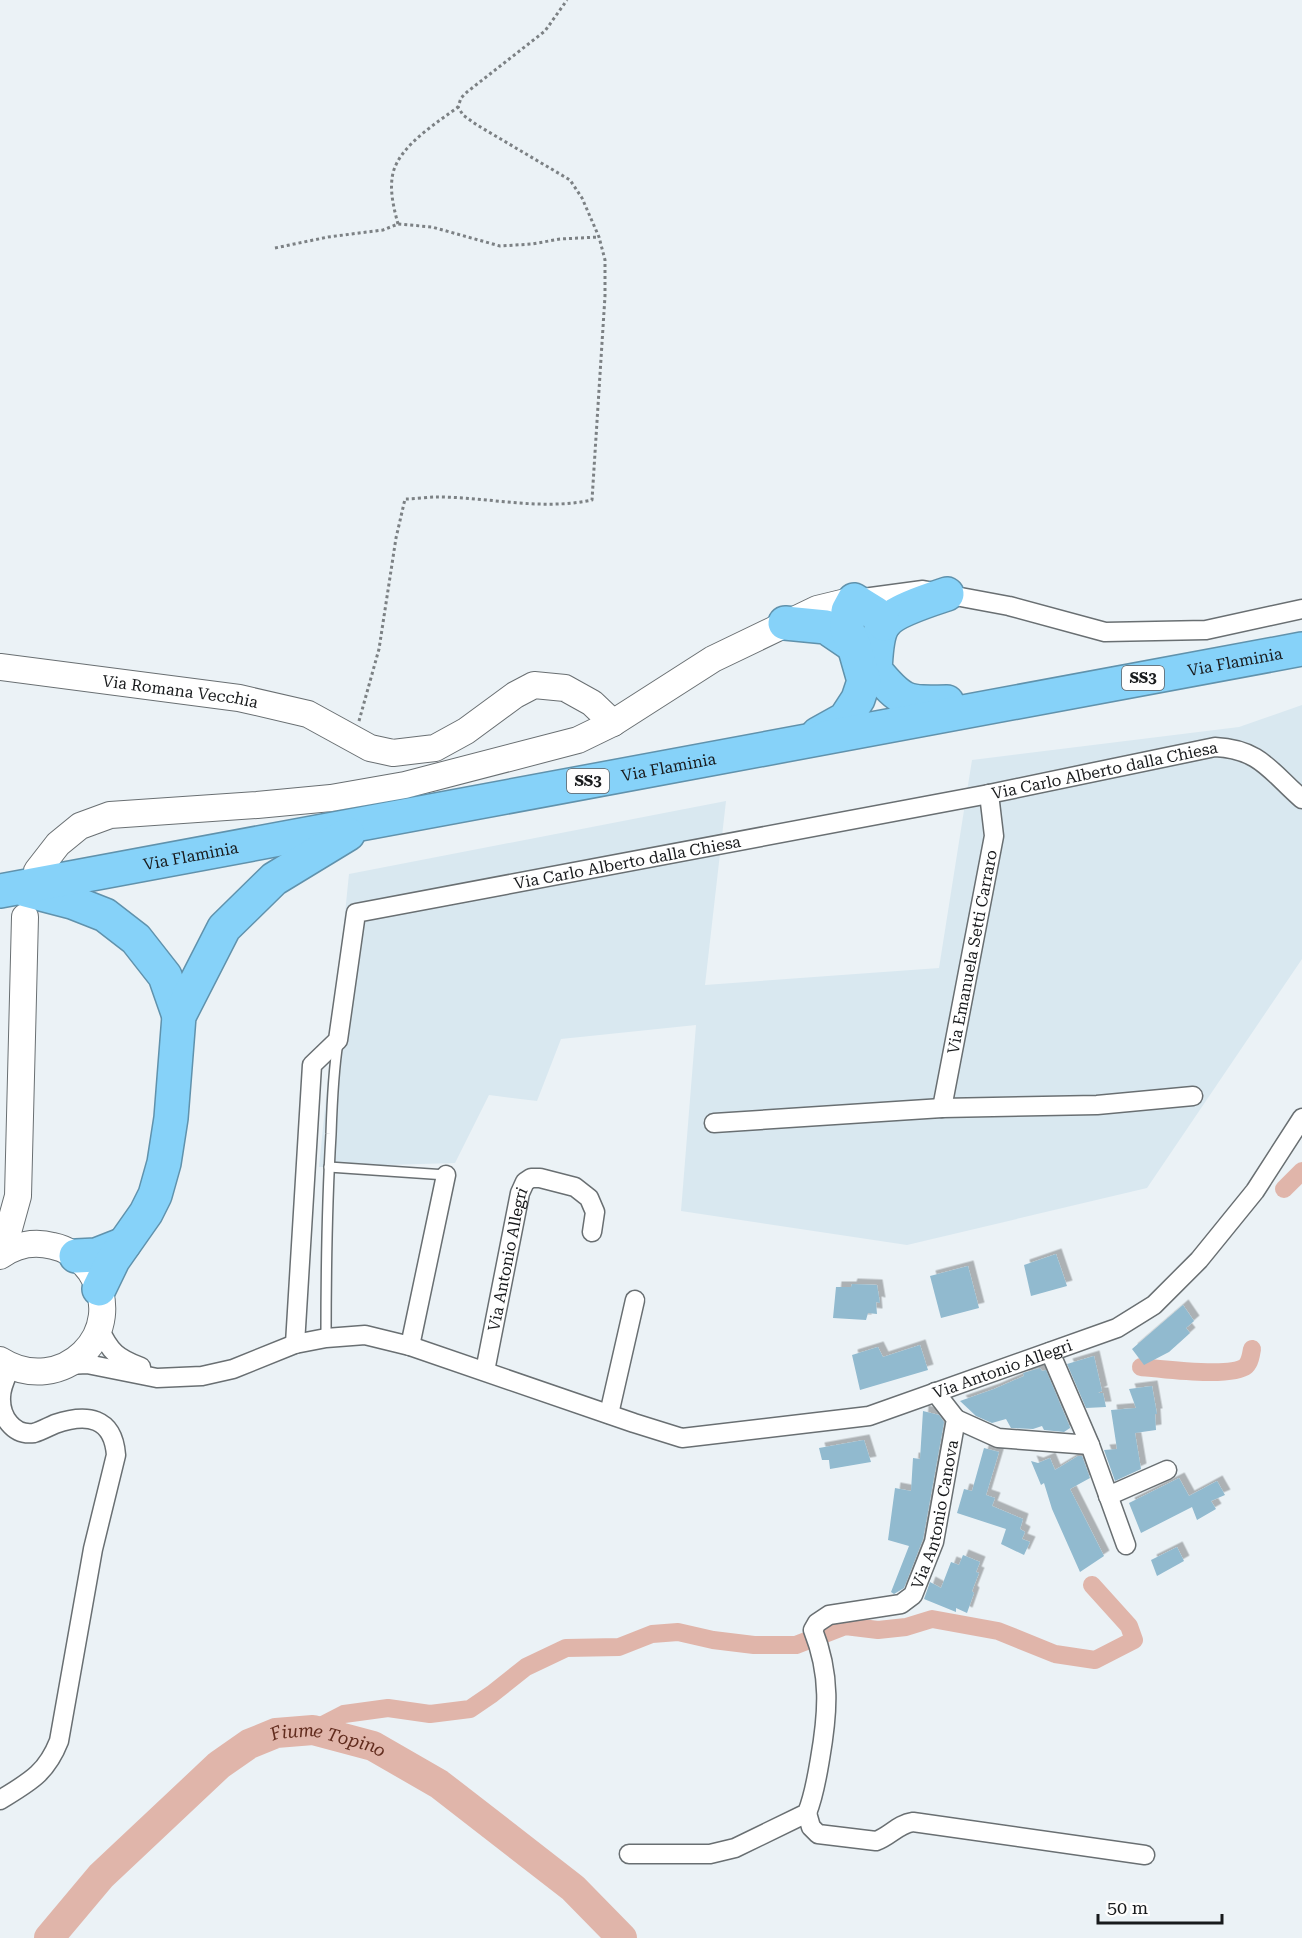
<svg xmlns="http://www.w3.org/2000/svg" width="1302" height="1938" viewBox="0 0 1302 1938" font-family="'Roboto Serif',serif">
	<defs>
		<filter id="shadow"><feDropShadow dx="5.5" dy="-5.5" stdDeviation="0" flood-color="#0004"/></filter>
	</defs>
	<rect width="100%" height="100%" fill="#ebf2f6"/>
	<!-- built -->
	<polygon fill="#d9e8f0" points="1302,705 1302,959 1147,1188 907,1245 681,1211 696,1025 561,1039 537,1101 489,1095 455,1163 319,1167 349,874 726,801 705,985 939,968 972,760 1239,727"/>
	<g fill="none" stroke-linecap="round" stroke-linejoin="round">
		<!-- canal -->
		<g stroke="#e0b5aa" stroke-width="18">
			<polyline points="1284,1189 1302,1171"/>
			<path d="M1141,1367C1162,1369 1232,1378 1246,1366C1250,1362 1251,1355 1252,1349"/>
			<polyline points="313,1730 344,1714 388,1708 430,1714 470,1709 492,1694 526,1667 566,1648 619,1647 652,1634 678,1632 713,1640 754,1645 796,1645 845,1626 878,1630 906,1627 932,1619 998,1631 1055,1654 1095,1660 1134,1640 1129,1626 1092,1585"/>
		</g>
		<!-- river -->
		<path stroke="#e0b5aa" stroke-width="30" id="s1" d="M49,1938L101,1876L219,1765L249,1744L276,1733L313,1730L373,1746L439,1784L573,1888L622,1938"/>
	</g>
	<!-- building -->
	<g fill="#91bacf" filter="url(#shadow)">
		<polygon points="1056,1254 1067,1286 1031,1296 1024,1265"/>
		<polygon points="968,1266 979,1308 941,1318 930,1276"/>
		<polygon points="852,1284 877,1285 880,1303 876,1302 877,1314 868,1313 866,1320 833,1318 836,1287 851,1287"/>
		<polygon points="1183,1305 1194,1321 1186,1328 1190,1333 1169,1352 1144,1365 1132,1349"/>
		<polygon points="920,1345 928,1370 860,1390 852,1355 878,1347 883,1357"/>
		<polygon points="1094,1356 1102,1391 1098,1393 1103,1393 1106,1407 1086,1408 1067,1364"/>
		<polygon points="1040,1368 1042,1371 1046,1370 1072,1432 1070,1428 1064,1432 1044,1430 1042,1426 1033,1429 1011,1428 1006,1419 992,1423 976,1416 960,1401 994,1389 1024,1376 1023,1373"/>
		<polygon points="1152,1386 1157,1414 1155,1414 1156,1430 1135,1433 1141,1469 1115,1481 1104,1450 1117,1449 1111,1410 1136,1408 1129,1389"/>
		<polygon points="923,1411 939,1415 944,1422 923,1539 904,1588 894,1594 891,1592 909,1546 888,1540 895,1488 911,1491 913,1458 920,1459"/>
		<polygon points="864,1440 871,1462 830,1469 829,1460 822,1460 819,1448"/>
		<polygon points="984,1448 999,1452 986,1495 995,1498 992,1506 1023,1519 1020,1529 1025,1532 1022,1539 1030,1542 1024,1555 1001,1544 1006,1529 957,1513 964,1489 972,1491"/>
		<polygon points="1078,1456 1082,1456 1090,1478 1070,1489 1104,1556 1080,1572 1052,1509 1044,1483 1041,1485 1031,1461 1038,1463 1050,1458 1055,1470"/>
		<polygon points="1179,1478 1189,1496 1217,1481 1225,1495 1211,1501 1216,1509 1197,1520 1192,1507 1141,1533 1129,1503"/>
		<polygon points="1177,1547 1184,1561 1157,1576 1151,1560"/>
		<polygon points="963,1555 980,1562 976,1572 979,1573 972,1591 974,1593 967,1613 956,1608 956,1612 924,1599 930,1582 941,1588 951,1562 959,1565"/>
	</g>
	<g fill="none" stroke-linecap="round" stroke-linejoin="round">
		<defs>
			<g id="lane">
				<polyline points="329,1167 446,1175"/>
				<path d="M326,1338C326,1270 327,1202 331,1134C332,1104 333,1073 338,1042"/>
			</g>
			<g id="street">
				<polyline points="856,599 923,590 1009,606 1105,632 1206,630 1302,609"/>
				<path id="s2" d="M942,1108L994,836L989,794"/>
				<polyline points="714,1123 942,1108 1097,1105 1193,1096"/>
				<path d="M99,1328C110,1352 117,1358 141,1367"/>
				<path id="s3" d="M295,1344L312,1065L338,1040L356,913L989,794L1215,747C1260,749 1271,772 1302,799"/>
				<polyline points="410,1346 446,1175"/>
				<polyline points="1050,1352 1090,1445 1126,1545"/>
				<path id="s4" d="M68,1365L87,1364L157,1378L202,1376L233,1369L295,1344L326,1338L365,1335L410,1346L634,1423L682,1438L869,1416L1117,1328L1154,1305L1199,1260L1255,1191L1302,1118"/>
				<path id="s5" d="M485,1371L520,1193L525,1182L531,1178H540L575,1187L589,1198L595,1212L592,1232"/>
				<polyline points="609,1414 635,1300"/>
				<polyline points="956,1419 998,1438 1090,1445"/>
				<polyline points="1108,1496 1167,1470"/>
				<path d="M0,1800C29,1782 46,1774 59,1741L93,1549L116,1455C113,1417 87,1413 55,1424C48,1427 41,1431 34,1433C13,1436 0,1416 1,1397C1,1386 7,1376 11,1366"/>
				<path d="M807,1813L811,1827L818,1834L876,1841C890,1836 898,1824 913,1822L1145,1855"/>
				<path id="s6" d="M629,1854H710L735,1848L807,1813C814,1796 817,1777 820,1759C828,1713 831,1675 813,1630L817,1623L829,1615L901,1604L913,1595L934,1542L956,1419L935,1392"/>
			</g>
			<g id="secondary">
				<path id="s7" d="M0,667L239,698L308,714L370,748L393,753L435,748L466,731L515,695L534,685L565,688L592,703L613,723"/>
				<polyline points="37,871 58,844 80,826 110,815 257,805 331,798 405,785 578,740 613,723 713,659 817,609 854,600"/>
				<polyline points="2,1254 18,1196 25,917"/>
				<path d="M0,1256C15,1245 34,1241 53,1246C68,1249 81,1259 90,1271C131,1332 61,1399 0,1360"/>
			</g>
			<g id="highway">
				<polyline points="785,623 826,627 854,646"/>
				<path d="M947,702C906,703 902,703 875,670C876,658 876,635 884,624C893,611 932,599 947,594"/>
				<polyline points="818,734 845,719 858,699 864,681 854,646 847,629 848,611 854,600 875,613 884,624"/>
				<polyline points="26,890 72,902 105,915 136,939 165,976 179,1016"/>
				<path id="s8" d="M0,891L1302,649"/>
				<polyline points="76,1256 96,1255 124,1244"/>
				<polyline points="99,1289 113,1260 146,1213 155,1195 164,1163 171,1118 179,1016 224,928 274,879 348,834"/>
			</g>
		</defs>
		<!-- lane casing -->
		<use href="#lane" stroke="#696f72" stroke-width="12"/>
		<!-- street casing -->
		<use href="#street" stroke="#696f72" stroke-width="21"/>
		<!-- secondary casing -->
		<use href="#secondary" stroke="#696f72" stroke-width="28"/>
		<!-- highway casing -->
		<use href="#highway" stroke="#6092ac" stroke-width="36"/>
		<!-- path -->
		<g stroke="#7c8184" stroke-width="3" stroke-dasharray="3 3" stroke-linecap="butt">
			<path d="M398,224C394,209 389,190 393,173C400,145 437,123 458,107"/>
			<polyline points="275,248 328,237 383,230 398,224 432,227 500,246 532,244 560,239 599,237"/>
			<path d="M359,721L379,649L396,538L405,499C415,499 427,497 437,497C489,497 540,511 592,500L605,296V260L599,237L582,198L570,180L477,125L463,115L458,107L461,98L467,92L545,31L567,0"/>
		</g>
		<!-- lane -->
		<use href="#lane" stroke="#fff" stroke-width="9"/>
		<!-- street -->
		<use href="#street" stroke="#fff" stroke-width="18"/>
		<!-- secondary -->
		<use href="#secondary" stroke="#fff" stroke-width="26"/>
		<!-- highway -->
		<use href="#highway" stroke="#86d2f9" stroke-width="33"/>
	</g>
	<g text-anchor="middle" stroke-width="6" stroke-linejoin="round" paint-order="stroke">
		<!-- shield labels -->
		<g fill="#fefefe" stroke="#5d5e60" stroke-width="1.5">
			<rect x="1122" y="666" width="42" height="24" rx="4.5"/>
			<rect x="567" y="769" width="42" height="24" rx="4.5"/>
		</g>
		<g font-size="15" font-weight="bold" fill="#181a1c">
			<text x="1143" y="683">SS3</text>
			<text x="588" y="786">SS3</text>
		</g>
		<!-- street labels -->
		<g font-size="16" fill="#181a1c" stroke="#fefefe">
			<text dy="6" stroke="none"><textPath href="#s8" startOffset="1256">Via Flaminia</textPath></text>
			<text dy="6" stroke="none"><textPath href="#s7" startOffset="182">Via Romana Vecchia</textPath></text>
			<text dy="6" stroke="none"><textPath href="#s8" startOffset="680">Via Flaminia</textPath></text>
			<text dy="6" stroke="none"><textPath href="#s3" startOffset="1206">Via Carlo Alberto dalla Chiesa</textPath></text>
			<text dy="6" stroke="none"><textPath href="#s8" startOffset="194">Via Flaminia</textPath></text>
			<text dy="6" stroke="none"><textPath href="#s3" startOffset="720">Via Carlo Alberto dalla Chiesa</textPath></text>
			<text dy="6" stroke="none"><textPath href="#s2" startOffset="159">Via Emanuela Setti Carraro</textPath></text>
			<text dy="6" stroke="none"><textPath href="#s5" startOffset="114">Via Antonio Allegri</textPath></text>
			<text dy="6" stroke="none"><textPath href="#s4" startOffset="968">Via Antonio Allegri</textPath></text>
			<text dy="6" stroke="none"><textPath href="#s6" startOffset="568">Via Antonio Canova</textPath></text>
		</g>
		<!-- water labels -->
		<g font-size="18" font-style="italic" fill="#622c1e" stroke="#fefefe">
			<text dy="6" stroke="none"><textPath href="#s1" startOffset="362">Fiume Topino</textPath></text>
		</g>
	</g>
	<!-- scale -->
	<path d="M1098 1914v9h124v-9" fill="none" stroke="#181a1c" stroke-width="3"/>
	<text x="1107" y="1914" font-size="18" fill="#181a1c" stroke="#fefefe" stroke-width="4.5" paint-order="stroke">50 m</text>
</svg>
